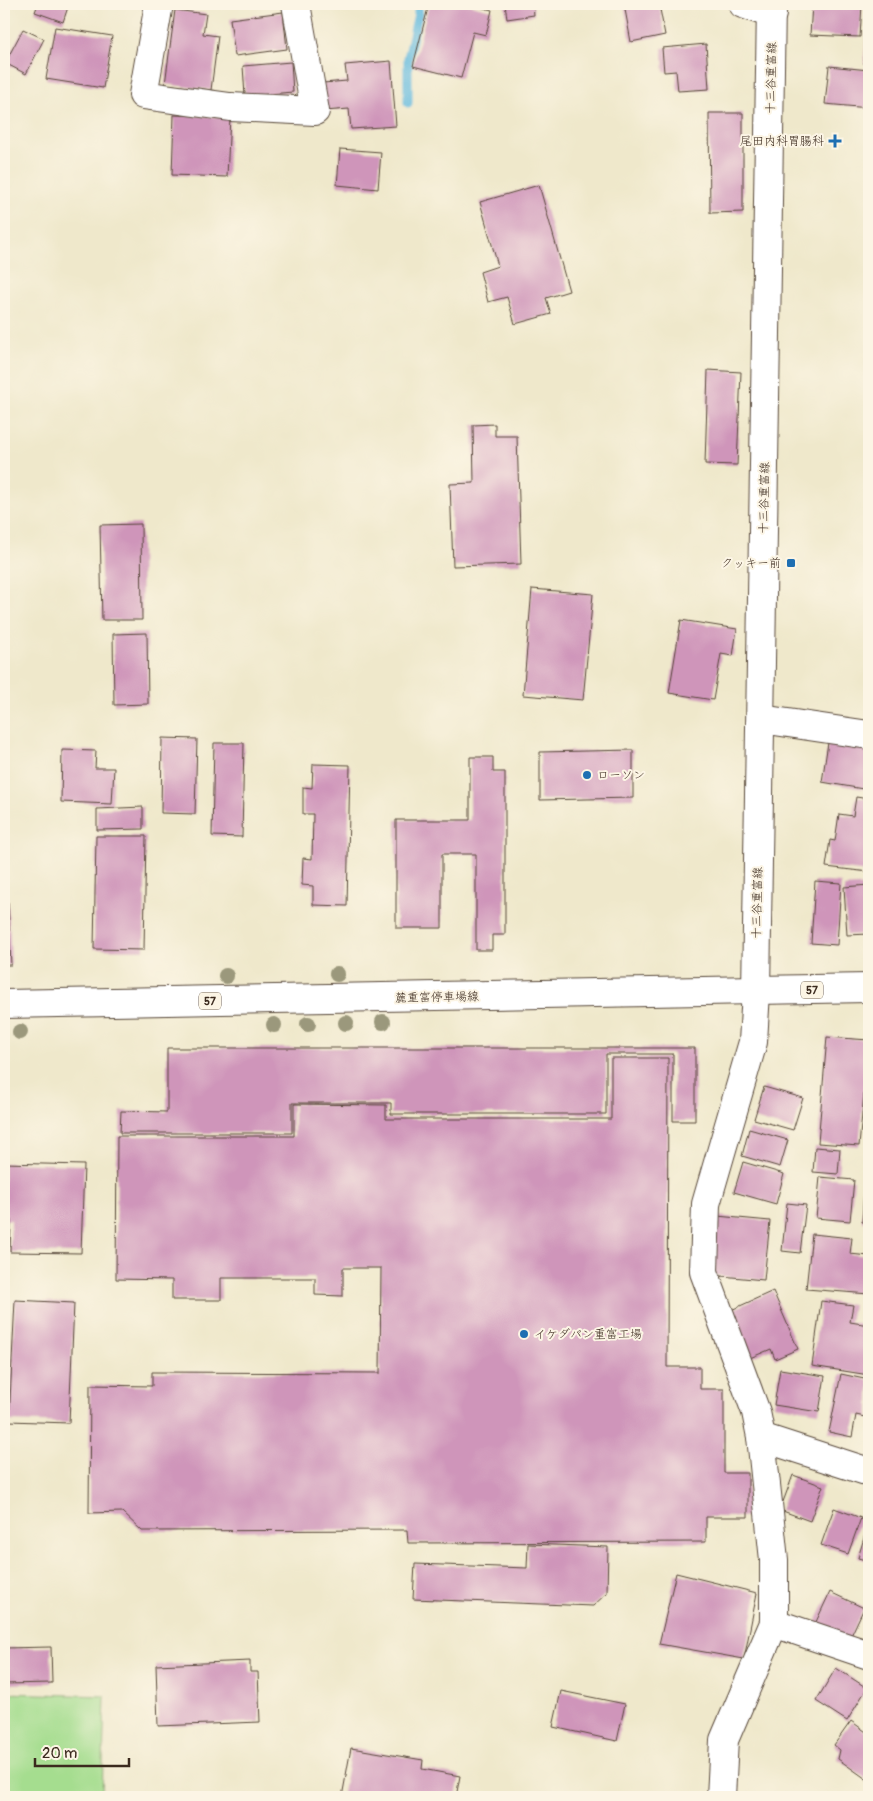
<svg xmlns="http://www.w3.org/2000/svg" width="873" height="1801" viewBox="0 0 873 1801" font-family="Pangolin,'Klee One',sans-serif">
	<rect width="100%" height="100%" fill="#fcf5e5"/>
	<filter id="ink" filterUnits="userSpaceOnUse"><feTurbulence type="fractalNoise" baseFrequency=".02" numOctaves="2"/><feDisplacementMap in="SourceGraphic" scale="10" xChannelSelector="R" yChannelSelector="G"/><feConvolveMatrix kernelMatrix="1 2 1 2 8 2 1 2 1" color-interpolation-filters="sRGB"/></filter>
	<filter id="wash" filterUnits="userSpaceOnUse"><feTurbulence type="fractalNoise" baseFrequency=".0096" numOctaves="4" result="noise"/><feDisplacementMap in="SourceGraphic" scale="20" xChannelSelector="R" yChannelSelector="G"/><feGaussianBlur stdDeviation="1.12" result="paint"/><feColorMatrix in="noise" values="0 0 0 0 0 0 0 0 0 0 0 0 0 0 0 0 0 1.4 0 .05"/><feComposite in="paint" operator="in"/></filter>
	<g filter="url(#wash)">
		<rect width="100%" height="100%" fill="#efe8cb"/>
		<!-- green -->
		<polygon fill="#a5dd8f" stroke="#708456" points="4,1693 105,1696 102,1797 4,1797"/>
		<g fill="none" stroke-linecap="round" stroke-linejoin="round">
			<!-- stream -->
			<polyline stroke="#61b9de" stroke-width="9" points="408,103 408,58 418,14 418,4"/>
		</g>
		<g id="blocks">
			<!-- building -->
			<g fill="#cf95ba">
				<polygon points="38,4 69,4 63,22 35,12"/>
				<polygon points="429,4 467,4 492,10 486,35 473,32 461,78 413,66"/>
				<polygon points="505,4 533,4 534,15 507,19"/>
				<polygon points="624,4 659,4 665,35 631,42"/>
				<polygon points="812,4 862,4 860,37 810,35"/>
				<polygon points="175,10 206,14 203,34 218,36 211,90 165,84"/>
				<polygon points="283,12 287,49 235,56 230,19"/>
				<polygon points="55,27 112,36 103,88 46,79"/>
				<polygon points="23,29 44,39 26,74 5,63"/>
				<polygon points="866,33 869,33 869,64 864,64"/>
				<polygon points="706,44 709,89 678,91 676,71 664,72 662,48"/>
				<polygon points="391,61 396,126 351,129 349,109 325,111 323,83 347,81 345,65"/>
				<polygon points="291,62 293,92 245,96 243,66"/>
				<polygon points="829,66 869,70 869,108 825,104"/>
				<polygon points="709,113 743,113 743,212 710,213"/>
				<polygon points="174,115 230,117 227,177 172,175"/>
				<polygon points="340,149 381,152 378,189 337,185"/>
				<polygon points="539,185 569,291 546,298 551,314 515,324 507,297 488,302 480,272 498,266 480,202"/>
				<polygon points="708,370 741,372 737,465 705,464"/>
				<polygon points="495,424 495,436 517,436 521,564 453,566 450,484 474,483 473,425"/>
				<polygon points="141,524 142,620 102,620 100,525"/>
				<polygon points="532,589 593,594 583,700 523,695"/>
				<polygon points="681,620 737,629 733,656 721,654 713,700 669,693"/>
				<polygon points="147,633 148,704 114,705 113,634"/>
				<polygon points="829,736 869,743 869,790 822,782"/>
				<polygon points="162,738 197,739 195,814 161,813"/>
				<polygon points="214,743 244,743 242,837 212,836"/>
				<polygon points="62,750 96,751 95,768 114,768 112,804 61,802"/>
				<polygon points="633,750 633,798 540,800 540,752"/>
				<polygon points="470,757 493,757 493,772 505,772 505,935 492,935 492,950 476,950 476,854 442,854 442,928 396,928 396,820 470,820"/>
				<polygon points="313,764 350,765 347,906 313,905 313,886 302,885 303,858 312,859 313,814 303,814 303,787 312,788"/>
				<polygon points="856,797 869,799 869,872 826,867 830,840 835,841 839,814 853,816"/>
				<polygon points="143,807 143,829 97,830 97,809"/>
				<polygon points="96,836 146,836 144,950 94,949"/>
				<polygon points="815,881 841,883 837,945 811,943"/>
				<polygon points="869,885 869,934 847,935 844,887"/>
				<polygon points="4,902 8,902 11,965 4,965"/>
				<polygon points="827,1037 869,1040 869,1082 865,1082 859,1146 818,1143"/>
				<polygon points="167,1048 695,1048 695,1121 673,1121 673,1054 606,1054 606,1114 391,1114 391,1103 292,1103 292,1133 120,1133 121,1111 167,1112"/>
				<polygon points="611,1058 668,1058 667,1367 700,1367 700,1389 724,1389 724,1473 748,1473 748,1517 706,1517 706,1542 408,1543 407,1530 142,1531 122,1512 89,1513 90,1385 152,1386 152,1372 380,1373 381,1268 343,1268 343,1296 315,1295 315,1278 221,1278 221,1300 172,1300 172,1280 116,1279 117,1136 294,1136 294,1104 386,1105 386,1119 611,1119"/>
				<polygon points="764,1087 803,1098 793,1130 754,1119"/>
				<polygon points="749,1129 788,1140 780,1167 742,1156"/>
				<polygon points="815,1147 840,1149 838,1174 813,1172"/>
				<polygon points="743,1162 784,1174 776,1204 734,1192"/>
				<polygon points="4,1163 84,1165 81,1253 10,1252 11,1220 4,1220"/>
				<polygon points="865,1170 869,1170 869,1222 862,1222"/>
				<polygon points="820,1177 854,1180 850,1221 816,1218"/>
				<polygon points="787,1203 806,1205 800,1253 782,1251"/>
				<polygon points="717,1216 770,1221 764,1280 711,1275"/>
				<polygon points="812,1234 852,1238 850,1254 869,1256 869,1294 806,1289"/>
				<polygon points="773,1291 798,1349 775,1359 771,1349 750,1358 729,1311"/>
				<polygon points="15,1300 74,1303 69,1423 9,1421"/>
				<polygon points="821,1301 853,1305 850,1322 869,1325 869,1375 812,1366"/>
				<polygon points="780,1369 825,1376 819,1412 774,1405"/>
				<polygon points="841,1374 869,1380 869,1418 856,1415 852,1437 829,1432"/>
				<polygon points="793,1475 823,1486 810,1521 780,1510"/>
				<polygon points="834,1508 861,1518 848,1554 821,1545"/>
				<polygon points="869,1521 869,1561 858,1558"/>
				<polygon points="528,1544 608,1547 607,1593 593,1606 413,1599 415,1564 527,1568"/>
				<polygon points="676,1573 757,1593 744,1659 659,1644"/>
				<polygon points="830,1592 864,1608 849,1640 815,1624"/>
				<polygon points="51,1647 52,1683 4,1684 4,1648"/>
				<polygon points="250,1661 250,1672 258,1672 260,1722 158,1726 156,1665"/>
				<polygon points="836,1668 867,1688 847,1721 816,1701"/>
				<polygon points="561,1691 625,1704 617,1741 553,1727"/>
				<polygon points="851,1721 869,1734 869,1781 838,1759 840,1750 834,1745"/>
				<polygon points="351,1748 423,1760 422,1769 460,1776 456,1797 342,1797"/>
			</g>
		</g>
	</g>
	<g filter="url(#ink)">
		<use href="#blocks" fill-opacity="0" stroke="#564638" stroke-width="1"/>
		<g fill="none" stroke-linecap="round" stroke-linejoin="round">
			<defs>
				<g id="street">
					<polyline points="159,4 143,95 230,107 315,111 296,4"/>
					<polyline points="743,4 772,14"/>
					<polyline points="761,719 869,735"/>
					<polyline points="761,1437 869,1472"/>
					<polyline points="774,1623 869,1655"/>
					<polyline points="721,1797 724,1740 774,1623 774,1560 761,1437 756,1412 704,1272 706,1204 753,1042 756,992"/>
				</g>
				<polyline id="secondary" points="756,992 771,4"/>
				<polyline id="primary" points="4,1004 869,988"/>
			</defs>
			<!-- street casing -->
			<use href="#street" stroke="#564638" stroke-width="30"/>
			<!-- secondary casing -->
			<use href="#secondary" stroke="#564638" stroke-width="30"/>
			<!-- primary casing -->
			<use href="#primary" stroke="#564638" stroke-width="30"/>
			<!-- street -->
			<use href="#street" stroke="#fff" stroke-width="28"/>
			<!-- secondary -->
			<use href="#secondary" stroke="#fff" stroke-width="28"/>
			<!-- primary -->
			<use href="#primary" stroke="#fff" stroke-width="28"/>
		</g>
		<!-- trees -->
		<g fill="#9b987b">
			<circle cx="337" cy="974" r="8"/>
			<circle cx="226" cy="976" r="8"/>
			<circle cx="383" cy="1022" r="8"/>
			<circle cx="346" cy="1023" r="8"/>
			<circle cx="308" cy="1024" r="8"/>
			<circle cx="274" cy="1025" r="8"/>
			<circle cx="20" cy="1032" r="8"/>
		</g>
	</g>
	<!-- markers -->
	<g fill="#1f6fb2" stroke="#fcf5e5" stroke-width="2">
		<path d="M832.5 133.5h5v5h5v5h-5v5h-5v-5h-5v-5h5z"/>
		<rect x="786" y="558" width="10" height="10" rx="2.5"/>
		<circle cx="587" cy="775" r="5"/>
		<circle cx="524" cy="1334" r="5"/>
	</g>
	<g text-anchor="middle" stroke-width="4" stroke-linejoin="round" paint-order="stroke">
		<!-- shield labels -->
		<g fill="#fcf5e5" stroke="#75675a" stroke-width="1">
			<rect x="801" y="981.5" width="22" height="17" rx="4"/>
			<rect x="199" y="992.5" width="22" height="17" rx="4"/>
		</g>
		<g font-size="11" font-weight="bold" fill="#3b2a1e">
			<text x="812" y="994">57</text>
			<text x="210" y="1005">57</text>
		</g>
		<!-- street labels -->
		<g font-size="12" fill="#3b2a1e" stroke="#fcf5e5">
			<text transform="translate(771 78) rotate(-89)" y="4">十三谷重富線</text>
			<text transform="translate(764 498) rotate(-89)" y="4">十三谷重富線</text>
			<text transform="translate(757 903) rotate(-89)" y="4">十三谷重富線</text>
			<text transform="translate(437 997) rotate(-1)" y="4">麓重富停車場線</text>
		</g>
		<!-- poi labels -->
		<g font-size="12" fill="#3b2a1e" stroke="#fcf5e5" text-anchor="end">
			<text x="824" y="145">尾田内科胃腸科</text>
			<text x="781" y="567">クッキー前</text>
			<text x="597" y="779" text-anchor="start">ローソン</text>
			<text x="534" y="1338" text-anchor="start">イケダパン重富工場</text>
		</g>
	</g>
	<!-- margin -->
	<rect width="873" height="1801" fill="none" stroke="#fcf5e5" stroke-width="20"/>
	<!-- scale -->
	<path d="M35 1758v8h94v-8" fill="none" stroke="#3b2a1e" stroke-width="2.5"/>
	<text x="42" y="1758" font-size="15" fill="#3b2a1e" stroke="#fcf5e5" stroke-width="4" paint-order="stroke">20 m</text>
</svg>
